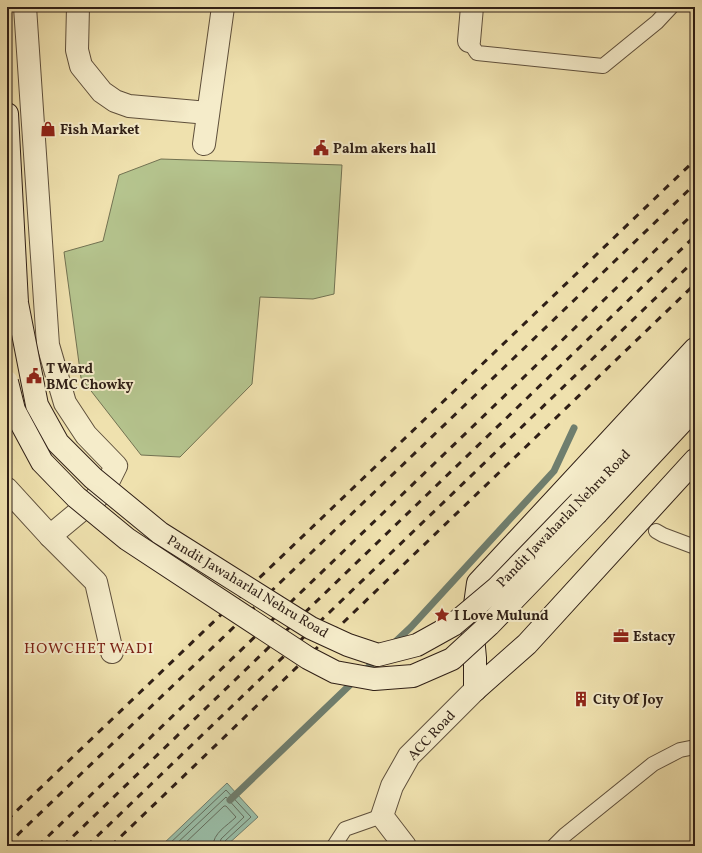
<svg xmlns="http://www.w3.org/2000/svg" width="702" height="853" viewBox="0 0 702 853" font-family="Vollkorn,serif">
	<rect width="100%" height="100%" fill="#efe1ae"/>
	<filter id="stains"><feTurbulence type="fractalNoise" baseFrequency=".005" numOctaves="4"/><feColorMatrix values="0 0 0 0 .2 0 0 0 0 .09 0 0 0 0 .02 0 0 0 .5 -.17"/></filter>
	<radialGradient id="worn" r=".72"><stop offset=".6" stop-color="#630" stop-opacity="0"/><stop offset="1" stop-color="#630" stop-opacity=".3"/></radialGradient>
	<!-- green -->
	<polygon fill="#b5c48e" stroke="#727252" points="161,159 342,165 334,294 313,299 260,297 252,384 180,457 141,455 81,378 64,252 103,241 119,175"/>
	<!-- water -->
	<polygon fill="#9abea8" stroke="#6f7e6e" points="227,783 258,817 226,846 161,846"/>
	<g fill="none" stroke-linecap="round" stroke-linejoin="round">
		<!-- shore -->
		<g stroke="#646e5f" stroke-width="1">
			<polyline points="167,846 226,790 251,817 225,841 224,846"/>
			<polyline points="174,846 226,797 244,817 221,839 219,846"/>
			<path d="M182,846L224,806H226L236,817C227,826 213,833 213,846"/>
		</g>
		<!-- stream -->
		<g stroke="#6f7e6e" stroke-width="7">
			<polyline points="393,644 411,627 554,471 574,428"/>
			<polyline points="230,800 378,658"/>
		</g>
		<defs>
			<g id="service">
				<polyline points="469,41 477,53 603,66 657,22 671,7"/>
				<polyline points="656,531 663,535 695,547"/>
				<polyline points="334,846 345,829 382,816"/>
				<polyline points="554,846 565,835 653,764 680,750 695,747"/>
			</g>
			<g id="minor">
				<polyline points="25,7 48,345 65,403 86,435 116,466 103,492 50,536"/>
				<polyline points="78,7 77,50 81,66 102,92 115,101 129,106 208,113"/>
				<polyline points="469,41 472,7"/>
				<polyline points="204,144 223,7"/>
				<polyline points="7,489 50,536 96,582 112,652"/>
			</g>
			<polyline id="tertiary" points="405,846 382,816 392,786 409,756 475,690"/>
			<g id="secondary">
				<polyline points="7,114 17,303"/>
				<polyline points="580,502 695,379"/>
				<polyline points="597,513 695,408"/>
				<polyline points="475,690 475,658 472,626 478,583 695,349"/>
				<polyline points="475,690 527,644 695,460"/>
			</g>
		</defs>
		<!-- service casing -->
		<use href="#service" stroke="#5f503c" stroke-width="16"/>
		<!-- minor casing -->
		<use href="#minor" stroke="#5f503c" stroke-width="24"/>
		<!-- tertiary casing -->
		<use href="#tertiary" stroke="#5f503c" stroke-width="24"/>
		<!-- secondary casing -->
		<use href="#secondary" stroke="#2f1f16" stroke-width="24"/>
		<!-- service -->
		<use href="#service" stroke="#f5ecca" stroke-width="14"/>
		<!-- minor -->
		<use href="#minor" stroke="#f5ecca" stroke-width="22"/>
		<!-- tertiary -->
		<use href="#tertiary" stroke="#f5ecca" stroke-width="22"/>
		<!-- secondary -->
		<use href="#secondary" stroke="#f5ecca" stroke-width="22"/>
		<!-- rail -->
		<g stroke="#2f1f16" stroke-width="3" stroke-dasharray="7 7" stroke-linecap="butt">
			<polyline points="7,820 695,160"/>
			<polyline points="7,845 695,184"/>
			<polyline points="38,846 695,212"/>
			<polyline points="63,846 695,236"/>
			<polyline points="87,846 695,260"/>
			<polyline points="111,846 695,284"/>
		</g>
		<defs>
			<g id="secondary-bridge">
				<polyline points="17,303 37,405 58,443 93,478 160,533 311,628 348,645 378,655 417,645 453,625 497,588 580,502"/>
				<polyline points="7,382 14,410 42,462 76,497 127,539 308,658 335,672 374,679 413,676 452,659 489,625 597,513"/>
			</g>
		</defs>
		<!-- secondary-bridge casing -->
		<use href="#secondary-bridge" stroke="#2f1f16" stroke-width="24" stroke-linecap="butt"/>
		<!-- secondary-bridge -->
		<use href="#secondary-bridge" stroke="#f5ecca" stroke-width="22"/>
	</g>
	<!-- icons -->
	<defs>
		<symbol id="shop-bare" viewBox="-9 -9 18 18"><path d="M-5-2.5h2.3a2.7 3.5 0 0 1 5.4 0H5L5.5 6h-11ZM-1.5-2.5h3a1.5 2.3 0 0 0-3 0Z" fill="#8f2418" stroke="#f5ecca" stroke-width="2.5" paint-order="stroke"/></symbol>
		<symbol id="civic-bare" viewBox="-9 -9 18 18"><path d="M-.6-6.5H3V-4.5H.6V-3L4-1V1h2V6H-6V1h2V-1L-.6-3ZM-1.2 2.5V6h2.4V2.5Z" fill="#8f2418" stroke="#f5ecca" stroke-width="2.5" paint-order="stroke"/></symbol>
		<symbol id="sight-bare" viewBox="-9 -9 18 18"><path d="M0-6L1.8-2.2L6-1.7L2.9 1.2L3.7 5.4L0 3.3L-3.7 5.4L-2.9 1.2L-6-1.7L-1.8-2.2Z" fill="#8f2418" stroke="#f5ecca" stroke-width="2.5" paint-order="stroke"/></symbol>
		<symbol id="office-bare" viewBox="-9 -9 18 18"><path d="M-6-3h4V-5.5h4V-3h4V5H-6ZM-1-4.5V-3h2v-1.5ZM-6 0V1H6V0Z" fill="#8f2418" stroke="#f5ecca" stroke-width="2.5" paint-order="stroke"/></symbol>
		<symbol id="building-bare" viewBox="-9 -9 18 18"><path d="M-4-6H4V6H1V3H-1V6H-4ZM-2.5-4.3h1.7v1.8h-1.7ZM.8-4.3h1.7v1.8H.8ZM-2.5-1h1.7V.8h-1.7ZM.8-1h1.7V.8H.8Z" fill="#8f2418" stroke="#f5ecca" stroke-width="2.5" paint-order="stroke"/></symbol>
	</defs>
	<g fill-rule="evenodd">
		<use href="#shop-bare" x="37" y="118" width="22" height="22"/>
		<use href="#civic-bare" x="310" y="137" width="22" height="22"/>
		<use href="#civic-bare" x="23" y="365" width="22" height="22"/>
		<use href="#sight-bare" x="431" y="604" width="22" height="22"/>
		<use href="#office-bare" x="610" y="625" width="22" height="22"/>
		<use href="#building-bare" x="570" y="688" width="22" height="22"/>
	</g>
	<g text-anchor="middle" stroke-width="4" stroke-linejoin="round" paint-order="stroke">
		<!-- poi labels -->
		<g font-size="14" font-weight="bold" fill="#2f1f16" stroke="#f5ecca" text-anchor="start">
			<text x="60" y="134">Fish Market</text>
			<text x="333" y="153">Palm akers hall</text>
			<text x="46" y="373">T Ward<tspan x="46" dy="16">BMC Chowky</tspan></text>
			<text x="454" y="620">I Love Mulund</text>
			<text x="633" y="641">Estacy</text>
			<text x="593" y="704">City Of Joy</text>
		</g>
		<!-- street labels -->
		<g font-size="14" fill="#2f1f16" stroke="#f5ecca">
			<text transform="translate(563 518) rotate(-46)" y="5">Pandit Jawaharlal Nehru Road</text>
			<text transform="translate(248 586) rotate(31)" y="5">Pandit Jawaharlal Nehru Road</text>
			<text transform="translate(431 735) rotate(-47)" y="5">ACC Road</text>
		</g>
		<!-- neighbourhood labels -->
		<g font-size="15" letter-spacing="1" fill="#7a1f14" stroke="#f5ecca">
			<text x="89" y="653">HOWCHET WADI</text>
		</g>
	</g>
	<!-- margin -->
	<rect width="702" height="853" fill="none" stroke="#efe1ae" stroke-width="24"/>
	<rect x="8" y="8" width="686" height="837" fill="none" stroke="#2f1f16" stroke-width="2"/>
	<rect x="12" y="12" width="678" height="829" fill="none" stroke="#2f1f16"/>
	<rect width="100%" height="100%" filter="url(#stains)"/>
	<rect width="100%" height="100%" fill="url(#worn)"/>
</svg>
